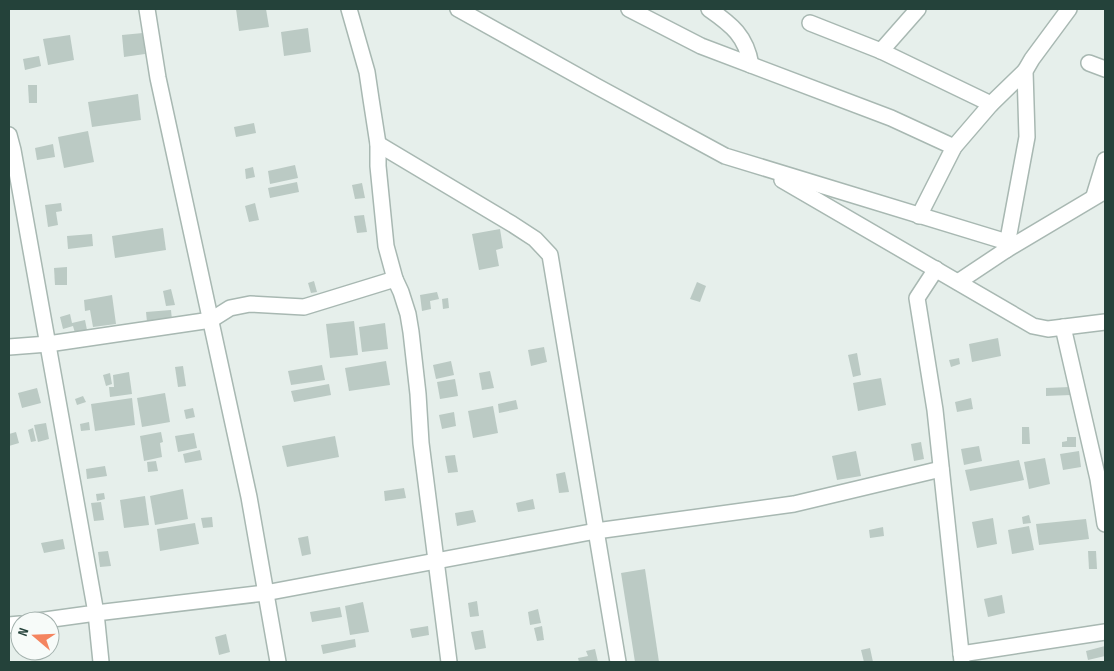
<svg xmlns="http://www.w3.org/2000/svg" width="1114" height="671" viewBox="0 0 1114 671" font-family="'Sofia Sans Condensed',sans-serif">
	<rect width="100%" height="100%" fill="#e6efeb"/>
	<!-- building -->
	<g fill="#bbcac4">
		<polygon points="236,9 266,9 269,27 239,31"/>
		<polygon points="308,28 311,52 284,56 281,32"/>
		<polygon points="143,33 145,54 124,57 122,35"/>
		<polygon points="70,35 74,60 48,65 43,39"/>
		<polygon points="39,56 41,66 25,70 23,59"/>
		<polygon points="28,85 37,85 37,103 29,103"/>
		<polygon points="138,94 141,120 92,127 88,102"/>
		<polygon points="254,123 256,133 236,137 234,127"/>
		<polygon points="88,131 94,162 64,168 58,137"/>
		<polygon points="53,144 55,157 37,160 35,148"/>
		<polygon points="295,165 298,178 270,184 268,171"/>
		<polygon points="253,167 255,177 246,179 245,169"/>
		<polygon points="297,182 299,192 270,198 268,188"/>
		<polygon points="362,183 365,198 355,199 352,185"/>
		<polygon points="61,203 62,211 56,212 58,225 48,227 45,205"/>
		<polygon points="255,203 259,220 249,222 245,206"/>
		<polygon points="364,215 367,232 357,233 354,216"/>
		<polygon points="163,228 166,250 115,258 112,236"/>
		<polygon points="500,229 503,248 496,250 499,266 479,270 472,234"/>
		<polygon points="92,234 93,246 68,249 67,236"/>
		<polygon points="67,267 67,285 55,285 54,268"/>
		<polygon points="314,281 317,292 311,293 308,283"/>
		<polygon points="697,282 706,286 700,302 690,299"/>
		<polygon points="171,289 175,305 166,306 163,291"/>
		<polygon points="437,292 439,299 430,301 431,309 422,311 420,295"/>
		<polygon points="112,295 116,324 93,327 90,310 85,311 84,300"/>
		<polygon points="448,298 449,308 443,309 442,299"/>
		<polygon points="171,310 172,320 147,322 146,312"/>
		<polygon points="70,314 72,323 85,320 87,330 75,333 73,326 63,329 60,317"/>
		<polygon points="354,321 358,355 330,358 326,324"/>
		<polygon points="385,323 388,349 362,352 359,327"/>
		<polygon points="998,338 1001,356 972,362 969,344"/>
		<polygon points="544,347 547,362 531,366 528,350"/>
		<polygon points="857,353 861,375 853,377 848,355"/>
		<polygon points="959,358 960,364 951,367 949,360"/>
		<polygon points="386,361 390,385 349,391 345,368"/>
		<polygon points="451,361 454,375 436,379 433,365"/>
		<polygon points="322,365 325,380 291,385 288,371"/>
		<polygon points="183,366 186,386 178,387 175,367"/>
		<polygon points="490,371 494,388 482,390 479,373"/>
		<polygon points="129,372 132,394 110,397 109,387 114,387 113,375"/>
		<polygon points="110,373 112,384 106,386 103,375"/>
		<polygon points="881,378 886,405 858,411 853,383"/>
		<polygon points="455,379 458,396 440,399 437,382"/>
		<polygon points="329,384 331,395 294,402 291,391"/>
		<polygon points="1070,387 1071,395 1046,396 1046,388"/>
		<polygon points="37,388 41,403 22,408 18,393"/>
		<polygon points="165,393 170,422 142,427 137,398"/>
		<polygon points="83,396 86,402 77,405 75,399"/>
		<polygon points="132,398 135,425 95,431 91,404"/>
		<polygon points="971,398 973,409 957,412 955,402"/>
		<polygon points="516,400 518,409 499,413 498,404"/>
		<polygon points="493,406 498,433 473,438 468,411"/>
		<polygon points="193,408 195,417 186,419 184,410"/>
		<polygon points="454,412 456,426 442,429 439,415"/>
		<polygon points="89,422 90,430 81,431 80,424"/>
		<polygon points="46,423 49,439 38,442 34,425"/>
		<polygon points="1022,427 1029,427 1030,444 1022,444"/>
		<polygon points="33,428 36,441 31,442 28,430"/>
		<polygon points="16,432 19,443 9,446 9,434"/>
		<polygon points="161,432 163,442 160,443 162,457 144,461 140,436"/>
		<polygon points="194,433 197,448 178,452 175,436"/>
		<polygon points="335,436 339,457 287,467 282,446"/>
		<polygon points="1067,437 1076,437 1076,447 1062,447 1062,442 1067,441"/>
		<polygon points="921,442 924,459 914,461 911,444"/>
		<polygon points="979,446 982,461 964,465 961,449"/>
		<polygon points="200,450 202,460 185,463 183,454"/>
		<polygon points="856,451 861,476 837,480 832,456"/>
		<polygon points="1079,451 1081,467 1063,470 1060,454"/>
		<polygon points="455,455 458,472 448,473 445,456"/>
		<polygon points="1045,458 1050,484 1029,489 1024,462"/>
		<polygon points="1019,460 1024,480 970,491 965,470"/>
		<polygon points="156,461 158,471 148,472 147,462"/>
		<polygon points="105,466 107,476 87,479 86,469"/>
		<polygon points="565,472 569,492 559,493 556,474"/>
		<polygon points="404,488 406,498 385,501 384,491"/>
		<polygon points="183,489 188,519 155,525 150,496"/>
		<polygon points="104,493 105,499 97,501 96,494"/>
		<polygon points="145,496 149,525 124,528 120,500"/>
		<polygon points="533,499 535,509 518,512 516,503"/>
		<polygon points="101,502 104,520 94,521 91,503"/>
		<polygon points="473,510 476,522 457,526 455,513"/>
		<polygon points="1029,515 1031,523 1023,524 1022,517"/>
		<polygon points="212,517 213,527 203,528 201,518"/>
		<polygon points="993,518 997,544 977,548 972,522"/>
		<polygon points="1086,519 1089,539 1039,545 1036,524"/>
		<polygon points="195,523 199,544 160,551 157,529"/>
		<polygon points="1029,526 1034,550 1012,554 1008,530"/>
		<polygon points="883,527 884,536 870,538 869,530"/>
		<polygon points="308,536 311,554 302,556 298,538"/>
		<polygon points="63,539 65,549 44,553 41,543"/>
		<polygon points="108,551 111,566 100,567 98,552"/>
		<polygon points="1088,551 1096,551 1097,569 1089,569"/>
		<polygon points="645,569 659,662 635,662 621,573"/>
		<polygon points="1002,595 1005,613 988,617 984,599"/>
		<polygon points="477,601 479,616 470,617 468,603"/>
		<polygon points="363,602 369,632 350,635 345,606"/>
		<polygon points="340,607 342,617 312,622 310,612"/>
		<polygon points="538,609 541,623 530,625 528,612"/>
		<polygon points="428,626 429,635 412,638 410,629"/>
		<polygon points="542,626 544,640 537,641 534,628"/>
		<polygon points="483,630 486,648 475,650 471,632"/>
		<polygon points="226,634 230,652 219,655 215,637"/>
		<polygon points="355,639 356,647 323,654 321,645"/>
		<polygon points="1105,646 1105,656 1088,660 1086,651"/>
		<polygon points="870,648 873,662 864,662 861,650"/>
		<polygon points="595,649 598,662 579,662 578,658 588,656 586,651"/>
		<polygon points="28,651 43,651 43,657 28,658"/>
	</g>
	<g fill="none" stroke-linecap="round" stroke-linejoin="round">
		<defs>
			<g id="street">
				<polyline points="147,9 158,78 249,497 278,662"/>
				<polyline points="349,9 367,72 371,99 378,144 378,166 386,246 395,279 401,292 408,314 411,332 418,394 421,443 449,662"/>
				<polyline points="458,9 596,86 725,156 1007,242"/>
				<polyline points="629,9 701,46 891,118 954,147"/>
				<path d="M709,9C732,25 746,36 751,65"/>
				<polyline points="810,23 881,51 991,104"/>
				<polyline points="881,51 918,9"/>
				<polyline points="1089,63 1105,69"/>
				<polyline points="9,135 13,150 96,613 38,621"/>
				<polyline points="378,144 512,224 535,239 550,255 618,662"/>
				<polyline points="782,180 1033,326 1048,329 1105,322"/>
				<polyline points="1094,196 1105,160"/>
				<polyline points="919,216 954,147 991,104 1025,71"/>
				<polyline points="1006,250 1027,137 1025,71 1032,59 1069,9"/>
				<polyline points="936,269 917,298 935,410 962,662"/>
				<polyline points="958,282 1006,250 1105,191"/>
				<polyline points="1063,327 1098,479 1105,524"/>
				<polyline points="9,347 48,344 211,320 230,308 250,304 304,307 395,279"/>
				<polyline points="9,625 20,624"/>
				<polyline points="961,654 1105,632"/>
				<polyline points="101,662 96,613 265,593 596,531 794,504 941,469"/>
			</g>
		</defs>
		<!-- street casing -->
		<use href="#street" stroke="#a8b8b2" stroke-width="18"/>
		<!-- street -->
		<use href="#street" stroke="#fff" stroke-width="15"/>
	</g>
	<!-- border -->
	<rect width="1114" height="671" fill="none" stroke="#24423a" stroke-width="20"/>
	<!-- north arrow -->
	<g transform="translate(35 636) rotate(289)"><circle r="24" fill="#f7fbf9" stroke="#a3b1ad"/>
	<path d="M0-4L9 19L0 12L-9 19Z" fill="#f4845f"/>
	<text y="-8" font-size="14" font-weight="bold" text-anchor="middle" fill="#24423a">N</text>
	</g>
</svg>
